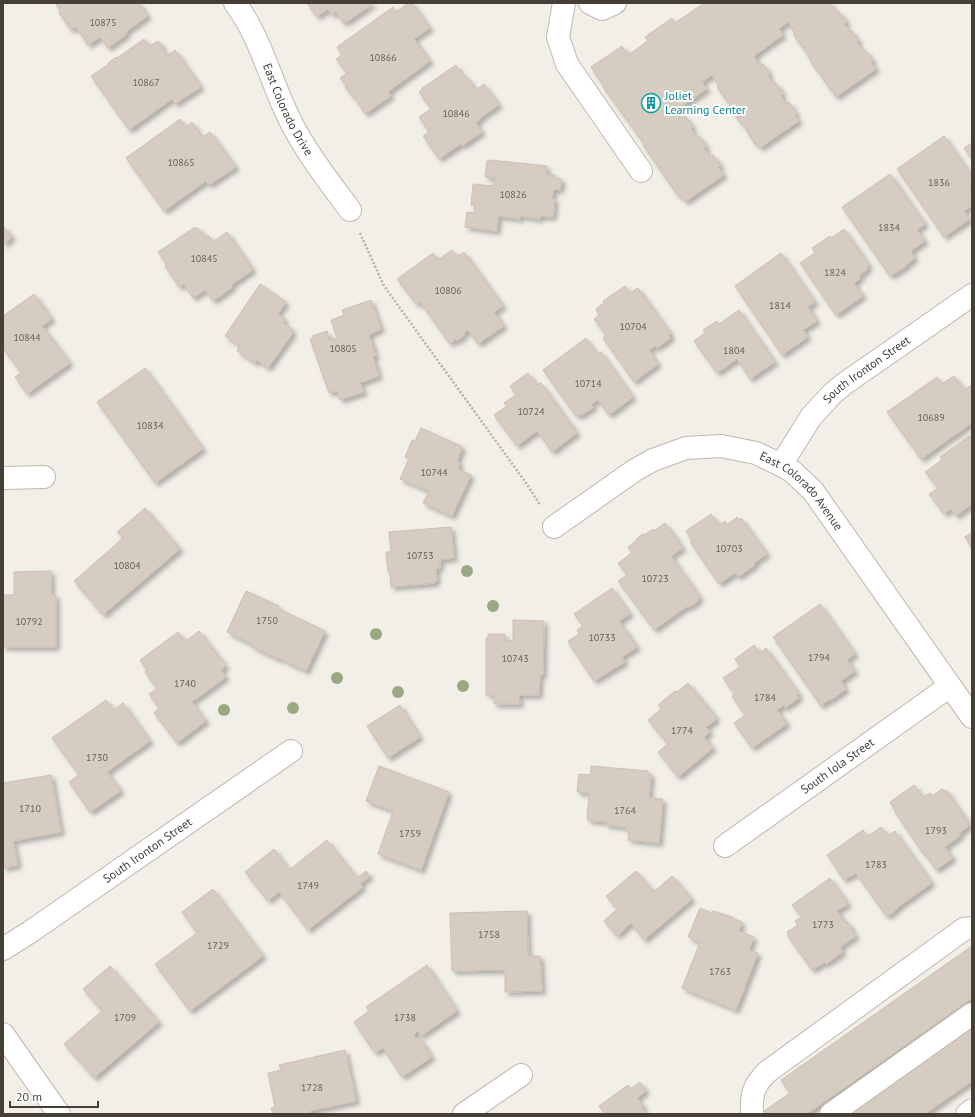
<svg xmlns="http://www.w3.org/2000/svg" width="975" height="1117" viewBox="0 0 975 1117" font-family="'PT Sans',sans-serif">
	<defs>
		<filter id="shadow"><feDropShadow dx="3.5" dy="3.5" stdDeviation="2" flood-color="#0004"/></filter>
	</defs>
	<rect width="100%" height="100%" fill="#f2eee8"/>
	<!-- building -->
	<g fill="#d6ccc2" stroke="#cdc0b3" filter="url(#shadow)">
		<polygon points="55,3 139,3 148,16 126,32 127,34 108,48 100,37 88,45 76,27 71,30 59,13 61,12"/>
		<polygon points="307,3 374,3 347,22 346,21 343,23 336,12 332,15 328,9 317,17"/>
		<polygon points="408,3 412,3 430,28 414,39 430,61 388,92 391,96 365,114 357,101 345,88 347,87 340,78 347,73 336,59 342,55 337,47 393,7 396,12"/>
		<polygon points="704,3 830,3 837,13 839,12 847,22 844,24 850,32 852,31 859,41 857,43 863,51 865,50 873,60 871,62 876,69 836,97 822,78 819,71 818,72 809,59 810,58 793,34 795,33 788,22 779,29 783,35 754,56 760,66 763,64 770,74 768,76 774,85 776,83 783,94 781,96 786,104 789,102 796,113 795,115 799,121 760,148 756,143 755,144 746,130 747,130 743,124 742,125 732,111 734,111 717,87 719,86 712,75 702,82 707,89 678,109 684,118 686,117 693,127 691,129 697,137 699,136 707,147 704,148 710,157 713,155 721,166 718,167 724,175 685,202 680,195 678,196 643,145 644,144 603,87 604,87 591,67 622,46 628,55 648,41 645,37 672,18 675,23"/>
		<polygon points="144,39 150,46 158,41 163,46 161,47 167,56 175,50 201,87 175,104 172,99 129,130 91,76 109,64 108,63 116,57 117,58"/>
		<polygon points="456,65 464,77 466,76 476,90 484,84 499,105 480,118 481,119 476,123 482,132 462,146 461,144 439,159 423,136 429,132 419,117 431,109 419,92 422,90 421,89"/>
		<polygon points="180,119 186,127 192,122 202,137 210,132 236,167 209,185 206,181 164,211 126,158"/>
		<polygon points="944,136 972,176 972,188 970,189 972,191 972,206 964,211 970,219 944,237 897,169"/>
		<polygon points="972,143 972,159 964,148"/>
		<polygon points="490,160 547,166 546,174 555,175 554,178 562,179 560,190 554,189 552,199 555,199 553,217 540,216 540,219 520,216 520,219 498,216 497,231 465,227 467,212 474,213 475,205 471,205 473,184 493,186 495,178 485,177 487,161 490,161"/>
		<polygon points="890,174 925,224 917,230 925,241 911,251 915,258 906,265 907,266 890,276 842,207"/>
		<polygon points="3,226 12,237 3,245"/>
		<polygon points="195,227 196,229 198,228 205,237 208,235 213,242 227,232 253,270 231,285 233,287 213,301 205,290 193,298 184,284 179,287 165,266 167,265 158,252"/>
		<polygon points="844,229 869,265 867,266 868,269 859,276 861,278 854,283 863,296 836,315 800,263 815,253 812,248 830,236 831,238"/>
		<polygon points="452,250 457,257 464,252 503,306 494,312 504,326 478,344 468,330 463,334 465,335 457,341 456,339 450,344 420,302 416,304 397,279 433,253 438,260"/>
		<polygon points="781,253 815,302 808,307 817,321 803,330 808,337 782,355 735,286"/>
		<polygon points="260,284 286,302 278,314 285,319 283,323 293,330 291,332 293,333 268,368 257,360 255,363 237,351 240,346 225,336"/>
		<polygon points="625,286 630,293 638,288 671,334 669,336 671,338 657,348 655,346 649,350 658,364 634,382 603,338 606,335 594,319 599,315 596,309 605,302 603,301"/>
		<polygon points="34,294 52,319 42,326 70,363 27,394 15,377 21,373 3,348 3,316"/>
		<polygon points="371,300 381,329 369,335 376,356 373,357 379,376 360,383 364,392 340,400 337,391 329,393 310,339 313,339 312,336 327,331 329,340 337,338 331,320 344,315 342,310"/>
		<polygon points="739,310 775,362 750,379 737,359 717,373 694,341 705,333 703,330 717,321 719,324"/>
		<polygon points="586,338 598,355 601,352 633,397 609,415 598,400 591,404 594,407 580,416 579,414 576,416 543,370"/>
		<polygon points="145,368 203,449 155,483 97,402"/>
		<polygon points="528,373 537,385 541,383 577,433 552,452 537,431 517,446 494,415 507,406 504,403 516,395 510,386"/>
		<polygon points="954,376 964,390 972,385 972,423 921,459 887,412 937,377 942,384"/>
		<polygon points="421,428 461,446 462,448 457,461 460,463 458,469 471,475 452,516 423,503 429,491 400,479 409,459 405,457 412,440 415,441"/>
		<polygon points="972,434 972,504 956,516 951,509 944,514 929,494 938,488 925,472 942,460 940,457"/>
		<polygon points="145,508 180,549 103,615 74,581 123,538 117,532"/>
		<polygon points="711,514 719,526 725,521 727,525 737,517 739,520 741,518 767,554 754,563 755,565 738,577 735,573 719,584 690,542 692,541 686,531"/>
		<polygon points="665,523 683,548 671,556 700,597 697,602 689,607 686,607 654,630 618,581 627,575 618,563 632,553 628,547 637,540 636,539 643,534 644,535 653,529 654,531"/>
		<polygon points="451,527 454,558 440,560 440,568 436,568 437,581 435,581 435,583 391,587 390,572 388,572 386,552 391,552 389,532"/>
		<polygon points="972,532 972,548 965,537"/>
		<polygon points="51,571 51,595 56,595 56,647 3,647 3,595 14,595 14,572"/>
		<polygon points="612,588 630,614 619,621 637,647 622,657 625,662 594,681 569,644 570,644 568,641 579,634 577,630 583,626 574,614"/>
		<polygon points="246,591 279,606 277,608 325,631 306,671 279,658 278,659 251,646 252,644 227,632"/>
		<polygon points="820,604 855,654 847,660 855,671 841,681 846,689 831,700 830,699 821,706 773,637"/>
		<polygon points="513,620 544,621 543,675 540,675 539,695 519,695 520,704 494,704 494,695 486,695 486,638 488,638 488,634 505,634 505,640 513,641"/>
		<polygon points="199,631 226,666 221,670 226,677 192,702 206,721 177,743 154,713 159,708 149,694 157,689 145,672 147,670 140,660 178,632 185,642"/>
		<polygon points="754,645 760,653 766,648 799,694 797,695 799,698 785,708 784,705 777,710 787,724 752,748 734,723 745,715 732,696 735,695 723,678 740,667 735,659"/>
		<polygon points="688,683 716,717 715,718 716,720 706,727 710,732 704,737 713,748 678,777 658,752 668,744 648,720 661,709 658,705 675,691 677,692"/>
		<polygon points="106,700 113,710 123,703 150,741 107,772 121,791 90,812 69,782 79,775 52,738"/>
		<polygon points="400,705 420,737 388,758 367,726"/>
		<polygon points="379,766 449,792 421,870 378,854 393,811 366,801"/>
		<polygon points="591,766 648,771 648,774 651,774 649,798 663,799 659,843 628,840 629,832 626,832 626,827 606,825 607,822 587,820 589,793 577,792 579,774 590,775"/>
		<polygon points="51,775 61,832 13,841 18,865 3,868 3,783"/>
		<polygon points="914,785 923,797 930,793 932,796 942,789 944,791 946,790 970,825 959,834 960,836 945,847 953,858 936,870 925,854 924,855 895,812 896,812 890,802"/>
		<polygon points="881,827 888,836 895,831 932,883 901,905 891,914 886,916 856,873 844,880 827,855 863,830 867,837"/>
		<polygon points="327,840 357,878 366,871 370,876 360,884 363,887 308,930 279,892 268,901 245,872 274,849 289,870"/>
		<polygon points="636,871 654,892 672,876 692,899 644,940 631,923 617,936 604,921 617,909 606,896"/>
		<polygon points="830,878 848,904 837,911 846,923 847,922 852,928 851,929 856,936 840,947 843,952 826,964 825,962 812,970 787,935 789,934 787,932 798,925 795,921 802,917 792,905"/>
		<polygon points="213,889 263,956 190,1011 155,964 197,933 182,912"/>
		<polygon points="700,908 712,913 713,911 732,917 732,918 742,922 739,931 754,937 749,950 758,953 736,1010 682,988 700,942 688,937"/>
		<polygon points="527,911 528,956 540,956 542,991 505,992 505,970 452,971 450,913"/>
		<polygon points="972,946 972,998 807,1114 767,1114 764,1111 790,1093 781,1080"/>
		<polygon points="427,965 457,1011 421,1036 418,1031 414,1035 416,1039 419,1037 432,1057 402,1077 383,1048 375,1053 354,1022 369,1011 366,1007"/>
		<polygon points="110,966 159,1022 94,1078 64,1044 102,1011 83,989"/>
		<polygon points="972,1027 972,1081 925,1114 849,1114"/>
		<polygon points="345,1050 356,1101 310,1111 311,1114 273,1114 271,1108 275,1107 268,1073 281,1070 279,1065"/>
		<polygon points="640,1082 646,1091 637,1098 644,1107 642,1108 647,1114 605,1114 599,1106 628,1085 631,1089"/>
	</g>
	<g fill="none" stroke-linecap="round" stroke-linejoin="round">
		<defs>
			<g id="minor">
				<path id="s1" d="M235,3C260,36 270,79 288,116C304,150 328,180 350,210"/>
				<polyline points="564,3 558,37 567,64 641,171"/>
				<polyline points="590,3 602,9 615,3"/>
				<path id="s2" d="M781,465L811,417L832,394L844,384L972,295"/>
				<polyline points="3,478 44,477"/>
				<path id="s3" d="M554,527L635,470L653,460L686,448L721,446L756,453L781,465L793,472L813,491L972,717"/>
				<path id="s4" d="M725,846L950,686"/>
				<path id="s5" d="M3,949L30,932L291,751"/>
				<polyline points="3,1034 59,1114"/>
				<polyline points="464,1114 521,1075"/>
				<path d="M752,1114C751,1095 753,1086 767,1072L964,929L972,928"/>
				<polyline points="831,1114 972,1014"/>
				<polyline points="967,1114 972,1110"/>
			</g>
		</defs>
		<!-- minor casing -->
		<use href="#minor" stroke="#c0b8af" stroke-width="24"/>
		<!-- path -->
		<polyline stroke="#bdb09e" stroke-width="2.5" stroke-dasharray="2 2" stroke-linecap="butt" points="360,233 384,286 526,483 540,505"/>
		<!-- minor -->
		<use href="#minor" stroke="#fff" stroke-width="22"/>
	</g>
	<!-- trees -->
	<g fill="#98a983">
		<circle cx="467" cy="571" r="6"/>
		<circle cx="493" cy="606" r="6"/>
		<circle cx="376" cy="634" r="6"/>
		<circle cx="337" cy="678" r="6"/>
		<circle cx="463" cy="686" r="6"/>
		<circle cx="398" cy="692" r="6"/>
		<circle cx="293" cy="708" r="6"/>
		<circle cx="224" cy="710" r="6"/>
	</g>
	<!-- icons -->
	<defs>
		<symbol id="building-ring" viewBox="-11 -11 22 22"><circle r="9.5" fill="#fff" stroke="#0f9aa8" stroke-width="1.5"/><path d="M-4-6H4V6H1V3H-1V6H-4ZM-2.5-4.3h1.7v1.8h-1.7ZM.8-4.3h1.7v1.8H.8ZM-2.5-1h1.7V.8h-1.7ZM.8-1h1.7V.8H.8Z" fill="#0f9aa8"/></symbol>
	</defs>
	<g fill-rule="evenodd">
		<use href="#building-ring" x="640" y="92" width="22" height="22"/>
	</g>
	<g text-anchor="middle" stroke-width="4" stroke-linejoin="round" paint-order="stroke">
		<!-- number labels -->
		<g font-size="10" fill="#69625a">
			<text x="103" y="26">10875</text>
			<text x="383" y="61">10866</text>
			<text x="146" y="86">10867</text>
			<text x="456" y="117">10846</text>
			<text x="181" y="166">10865</text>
			<text x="939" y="186">1836</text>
			<text x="513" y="198">10826</text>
			<text x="889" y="231">1834</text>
			<text x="204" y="262">10845</text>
			<text x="835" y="276">1824</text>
			<text x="448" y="294">10806</text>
			<text x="780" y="309">1814</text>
			<text x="633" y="330">10704</text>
			<text x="27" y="341">10844</text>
			<text x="343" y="352">10805</text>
			<text x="734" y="354">1804</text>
			<text x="588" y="387">10714</text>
			<text x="531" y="415">10724</text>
			<text x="931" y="421">10689</text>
			<text x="150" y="429">10834</text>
			<text x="434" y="476">10744</text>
			<text x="729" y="552">10703</text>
			<text x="420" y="559">10753</text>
			<text x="127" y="569">10804</text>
			<text x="655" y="582">10723</text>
			<text x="267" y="624">1750</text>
			<text x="29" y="625">10792</text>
			<text x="602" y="641">10733</text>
			<text x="819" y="661">1794</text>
			<text x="515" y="662">10743</text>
			<text x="185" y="687">1740</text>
			<text x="765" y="701">1784</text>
			<text x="682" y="734">1774</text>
			<text x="97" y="761">1730</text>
			<text x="30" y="812">1710</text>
			<text x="625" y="814">1764</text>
			<text x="936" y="834">1793</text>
			<text x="410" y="837">1759</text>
			<text x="876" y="868">1783</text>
			<text x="308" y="889">1749</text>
			<text x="823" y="928">1773</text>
			<text x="489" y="938">1758</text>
			<text x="218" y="949">1729</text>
			<text x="720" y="975">1763</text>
			<text x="125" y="1021">1709</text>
			<text x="405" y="1021">1738</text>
			<text x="312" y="1091">1728</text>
		</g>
		<!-- culture labels -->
		<g font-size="12" fill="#0d838f" stroke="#fff" text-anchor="start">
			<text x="665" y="100">Joliet<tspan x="665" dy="14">Learning Center</tspan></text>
		</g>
		<!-- street labels -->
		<g font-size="12" fill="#453f38" stroke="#fff">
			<text dy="4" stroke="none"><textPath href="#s1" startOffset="119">East Colorado Drive</textPath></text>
			<text dy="4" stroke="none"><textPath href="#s2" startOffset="130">South Ironton Street</textPath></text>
			<text dy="4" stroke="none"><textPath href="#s3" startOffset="286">East Colorado Avenue</textPath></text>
			<text dy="4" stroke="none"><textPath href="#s4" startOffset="138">South Iola Street</textPath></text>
			<text dy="4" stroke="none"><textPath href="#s5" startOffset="175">South Ironton Street</textPath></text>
		</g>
	</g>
	<!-- border -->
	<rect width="975" height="1117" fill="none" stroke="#453f38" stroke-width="8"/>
	<!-- scale -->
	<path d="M10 1101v6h88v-6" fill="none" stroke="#453f38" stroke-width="2"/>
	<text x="16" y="1101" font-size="12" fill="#453f38" stroke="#ffffff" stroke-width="3" paint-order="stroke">20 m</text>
</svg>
